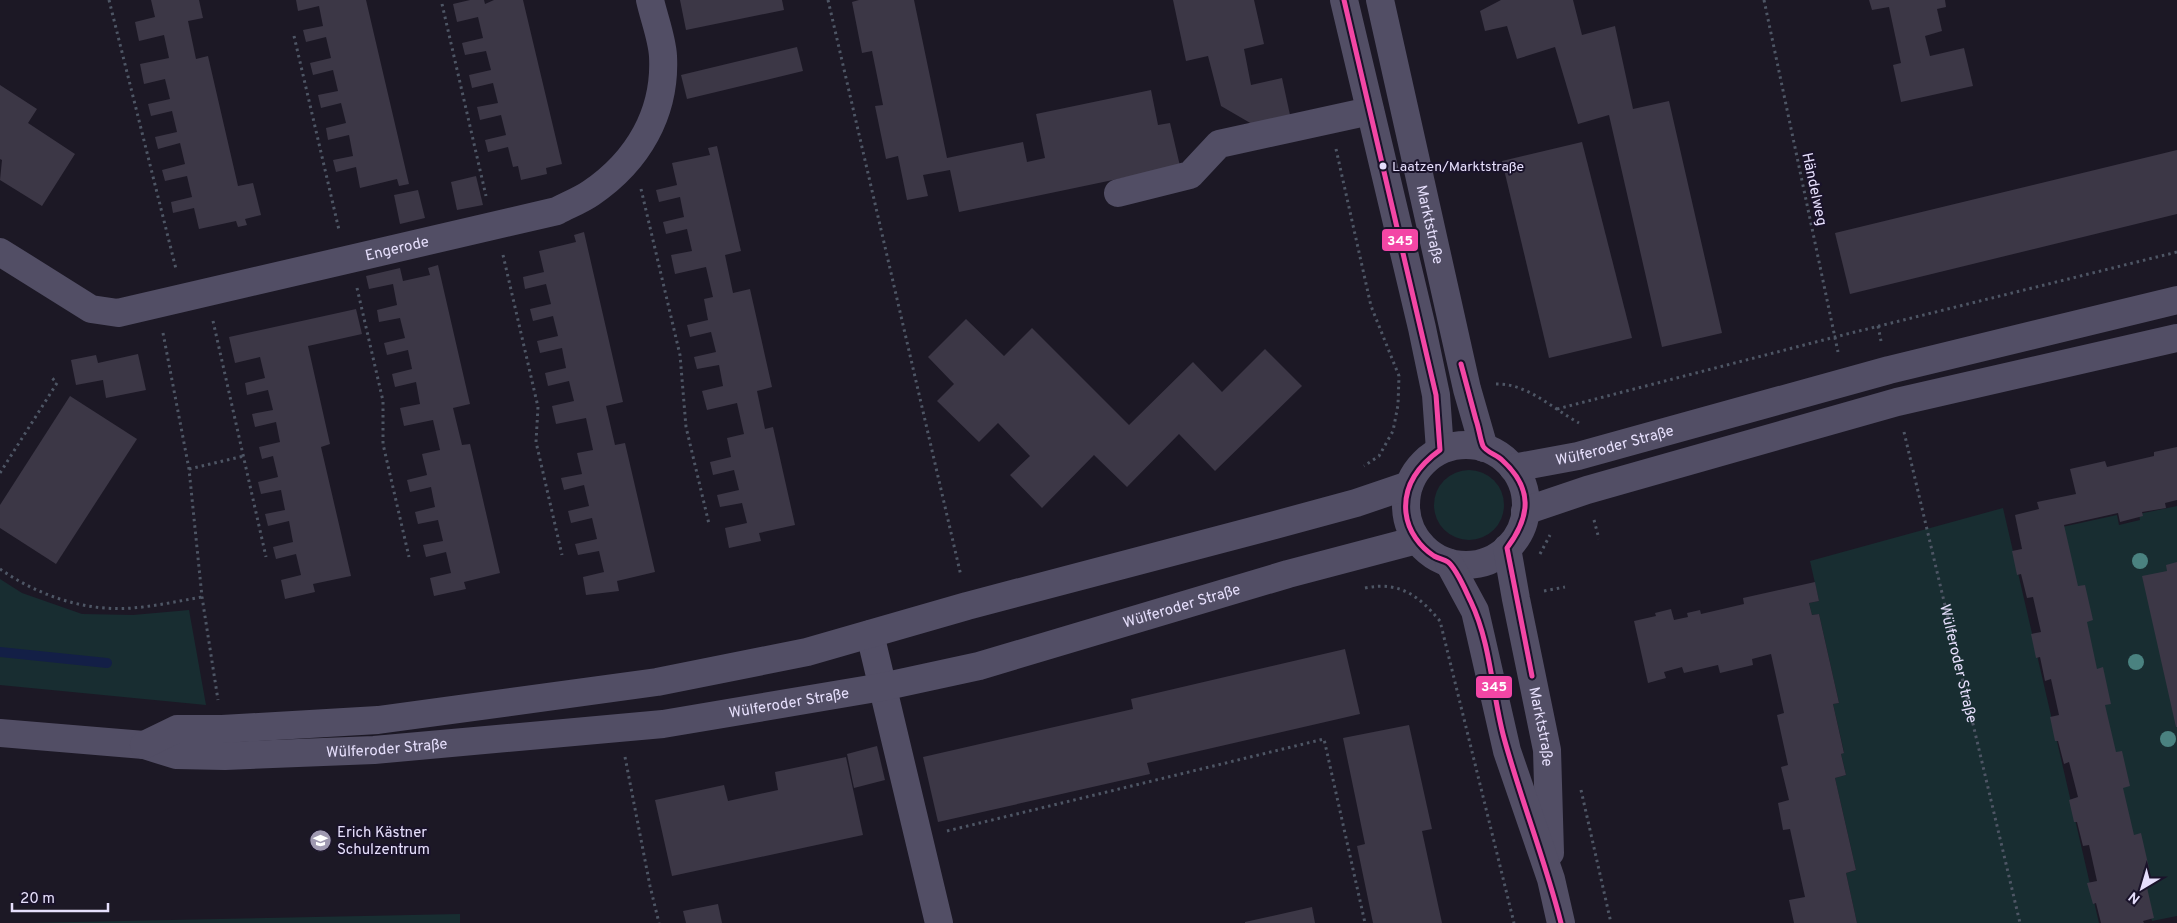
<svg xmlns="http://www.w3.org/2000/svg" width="2177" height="923" viewBox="0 0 2177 923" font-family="Overpass,sans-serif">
	<rect width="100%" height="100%" fill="#1c1825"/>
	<!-- green -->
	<g fill="#182d31">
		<circle cx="1469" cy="505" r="35"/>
		<polygon points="2177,506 2177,916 2152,921 2062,527 2117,515 2119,525 2140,520 2139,514"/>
		<polygon points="2003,508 2099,923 1857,923 1846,873 1856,870 1835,778 1846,775 1841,754 1844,752 1833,704 1839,703 1819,614 1812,615 1809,603 1819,601 1810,561"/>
		<polygon points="0,579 22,593 82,614 133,615 189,610 206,705 0,685"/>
		<polygon points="460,914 460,923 25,923"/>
	</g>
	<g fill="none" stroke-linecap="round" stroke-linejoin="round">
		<!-- stream -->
		<polyline stroke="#131f46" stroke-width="10" points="0,652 107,663"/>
	</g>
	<!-- building -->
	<g fill="#3c3746">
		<polygon points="151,0 199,0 203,18 188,21 196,59 208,56 238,186 253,183 261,215 245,219 247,225 238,227 236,221 199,229 194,208 173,213 171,202 192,197 187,176 165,181 162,170 185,164 180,143 158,149 155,137 177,132 172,111 151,116 148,104 170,99 165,79 144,84 140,64 169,58 164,35 139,41 135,22 155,17"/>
		<polygon points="296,0 366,0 409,184 399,186 397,179 360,188 356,167 336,172 333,160 353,156 349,135 328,140 326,128 346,123 341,103 321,108 318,95 338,91 333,70 313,75 310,63 331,58 326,37 306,42 303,30 323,26 319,6 298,11"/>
		<polygon points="470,0 484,0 485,4 494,0 523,0 562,164 546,168 547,174 521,180 518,166 513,167 508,147 488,152 485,140 506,135 501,115 480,120 477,107 498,103 493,83 472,88 469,75 491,70 486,51 465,55 462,43 483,38 478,17 457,22 453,4"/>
		<polygon points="680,0 782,0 784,10 686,30"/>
		<polygon points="859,0 914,0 947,158 1023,142 1027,162 1045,158 1036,114 1151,90 1158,125 1170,123 1180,166 959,212 950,170 923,175 928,196 907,200 898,156 886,159 875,106 883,105 872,51 862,53 852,2"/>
		<polygon points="1173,0 1254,0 1264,44 1244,49 1251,85 1282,78 1290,115 1252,124 1221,106 1208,56 1186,61"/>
		<polygon points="1501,0 1573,0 1582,35 1615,26 1633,109 1669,101 1722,333 1662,347 1609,115 1578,124 1555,47 1517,59 1507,26 1485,31 1480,11"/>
		<polygon points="1869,0 1945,0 1946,7 1937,9 1942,31 1925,36 1930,56 1964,48 1973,86 1901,102 1893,65 1901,63 1889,7 1872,10"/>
		<polygon points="797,47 803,71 687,99 681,75"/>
		<polygon points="0,85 37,109 28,123 75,154 42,206 0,180 2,160 0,159"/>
		<polygon points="1582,142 1632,338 1549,358 1502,161"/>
		<polygon points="717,146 741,251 725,255 733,293 750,289 772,387 757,391 765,429 773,427 795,525 759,533 761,541 729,548 725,528 747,523 742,503 720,507 717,495 739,490 734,470 713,475 710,462 731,457 727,438 744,434 737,403 707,410 702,391 723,386 719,365 697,369 694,357 716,352 711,332 690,337 687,325 708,320 704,299 713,297 706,267 675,274 671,255 692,251 687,229 666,234 663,222 684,217 680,197 659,202 656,190 677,185 672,163 710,155 708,148"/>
		<polygon points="2177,150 2177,214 1850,294 1835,233"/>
		<polygon points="476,176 483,205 457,210 451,182"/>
		<polygon points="418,190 425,218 400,224 394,195"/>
		<polygon points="584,232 623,402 606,406 615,445 625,443 655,572 617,581 619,591 586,595 583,577 604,572 599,551 578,555 575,544 597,539 592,518 571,523 568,511 589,506 584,485 564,490 561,478 582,474 577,453 593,450 586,418 556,424 552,406 574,401 569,381 548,386 545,373 566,368 562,348 540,353 537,341 558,336 553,316 533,321 530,309 551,304 546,284 525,289 523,277 544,272 539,251 576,242 574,235"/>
		<polygon points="438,265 470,404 453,408 462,445 470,444 500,573 464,582 466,589 434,596 430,578 451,573 446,552 426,557 423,545 443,541 438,520 418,524 415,512 435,507 431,487 410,492 407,480 427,475 422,454 440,450 433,420 404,426 400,408 420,404 416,382 395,387 392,374 412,369 408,350 387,355 384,343 405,338 400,318 379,322 377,310 397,305 393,284 369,289 366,276 400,268 403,281 430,275 428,268"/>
		<polygon points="356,309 362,334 308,346 330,444 321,447 351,576 313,584 315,592 285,599 281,580 301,575 296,554 276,559 273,547 293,542 289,521 268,526 265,514 285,510 281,490 261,494 258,482 278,477 273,456 262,459 259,447 280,442 276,422 255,427 252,414 273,410 268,390 247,395 245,383 265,378 260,357 235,363 229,337"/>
		<polygon points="966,319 1004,356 1032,328 1129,425 1193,362 1222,392 1265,349 1302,386 1215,471 1179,434 1127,487 1094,455 1042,508 1010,475 1030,456 998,423 979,442 937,401 954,384 928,357"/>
		<polygon points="138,354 146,390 106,398 103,380 76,385 71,360 96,355 98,363"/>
		<polygon points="70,396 137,439 56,564 0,528 0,505"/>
		<polygon points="2177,447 2177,500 2165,503 2166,508 2142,512 2143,516 2120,522 2118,513 2064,525 2078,586 2085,585 2093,620 2087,622 2097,669 2103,667 2111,704 2105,705 2116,752 2122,751 2130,786 2123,788 2134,835 2141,833 2149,868 2143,870 2154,918 2143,921 2144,923 2101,923 2096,903 2093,904 2087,883 2097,881 2089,845 2083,846 2077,822 2074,822 2069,800 2078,797 2069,762 2064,764 2058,741 2055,741 2050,717 2059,715 2051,679 2045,681 2040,657 2036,658 2031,634 2041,632 2033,597 2027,598 2021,574 2017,575 2012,551 2022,549 2015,515 2039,509 2037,502 2076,494 2070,469 2105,461 2107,467 2154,456 2154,452"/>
		<polygon points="2177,562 2177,727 2176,727 2142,576 2167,571 2166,565"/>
		<polygon points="1815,582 1819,601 1809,603 1812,615 1819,614 1839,703 1833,704 1844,753 1841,754 1846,775 1835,778 1856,870 1846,873 1857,923 1794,923 1789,900 1805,897 1790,829 1783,830 1778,803 1789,800 1781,767 1788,765 1777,715 1784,713 1771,654 1752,659 1753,665 1720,673 1718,665 1684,673 1682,667 1664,672 1666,678 1648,683 1634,621 1656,616 1655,613 1671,609 1674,620 1688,617 1687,613 1700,610 1701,614 1744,604 1743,598"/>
		<polygon points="1345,649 1360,714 1147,763 1150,774 938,822 923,757 1133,709 1131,699"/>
		<polygon points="1409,725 1432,829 1422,831 1442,923 1373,923 1357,846 1365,844 1343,738"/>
		<polygon points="877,746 885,780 854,788 847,754"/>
		<polygon points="846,757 863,835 672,876 655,800 724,785 728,801 778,790 775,772"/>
		<polygon points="718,904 722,923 686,923 683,911"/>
		<polygon points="1312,907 1315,923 1245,923 1245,922"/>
	</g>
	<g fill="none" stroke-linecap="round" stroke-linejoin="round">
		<!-- path -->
		<g stroke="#4e5665" stroke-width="3" stroke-dasharray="2.5 4" stroke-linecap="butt">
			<polyline points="109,0 176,269"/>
			<polyline points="828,0 961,576"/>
			<polyline points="1764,0 1838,352"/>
			<polyline points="442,4 486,196"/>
			<polyline points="294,36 339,230"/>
			<polyline points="1336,149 1371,306 1399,376 1398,405 1393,431 1379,456 1364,466"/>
			<polyline points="641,189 680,355 686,427 709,524"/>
			<polyline points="503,255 538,407 536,442 562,555"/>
			<polyline points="357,288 383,401 383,444 409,557"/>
			<polyline points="213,321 266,557"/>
			<polyline points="1878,326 1881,341"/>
			<polyline points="163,333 189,469 202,597 218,700"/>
			<path d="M1496,384C1527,383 1553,409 1579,423"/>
			<polyline points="1557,409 1835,337 2177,252"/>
			<path id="s1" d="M1904,432L2020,923"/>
			<polyline points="189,469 244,456"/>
			<polyline points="0,473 57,383 50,376"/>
			<polyline points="1594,520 1599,539"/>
			<polyline points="1540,554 1550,535"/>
			<path d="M0,569C39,596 86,612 133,608C156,606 179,601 202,597"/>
			<path d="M1365,588C1400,581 1419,596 1440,621L1514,923"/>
			<polyline points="1544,591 1565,587"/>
			<polyline points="625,757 650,886 659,923"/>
			<polyline points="1581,790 1611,923"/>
			<polyline points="947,831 1324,739 1365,923"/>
		</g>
		<!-- minor -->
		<g stroke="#524e65" stroke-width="28">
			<polyline points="1344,0 1422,328 1436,395 1440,450"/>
			<path id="s2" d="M1380,0L1467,389L1484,448"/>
			<polyline points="1118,193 1190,175 1219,144 1370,111"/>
			<path id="s3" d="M0,252L91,309L118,313L557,211C568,205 581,200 591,193C638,161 666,113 663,56C662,38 654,18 650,0"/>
			<circle cx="1466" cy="505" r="60"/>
			<path id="s4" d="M1513,468L1578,456L1889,370L2177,300"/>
			<polyline points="1525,511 1587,490 1897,402 2177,338"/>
			<path id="s5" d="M1507,548L1516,599L1547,750L1550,853"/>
			<polyline points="1449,563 1475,611 1507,751 1551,879 1561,923"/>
			<polyline points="870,634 939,923"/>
			<path id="s6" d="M0,733L144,745L176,755L225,756L374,750L663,724L882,687L979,666L1288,574L1417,540"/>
			<polyline points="144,745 177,729 222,729 378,720 657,682 807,652 967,606 1275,525 1356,503 1409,485"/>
		</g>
		<defs>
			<g id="bus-1">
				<path d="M1344,0L1436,395L1440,450C1419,465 1403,486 1406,513C1408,531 1420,547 1434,556C1439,559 1444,559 1448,562C1457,569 1466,592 1471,602C1491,644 1492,694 1504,738C1521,800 1545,860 1561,923"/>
				<path d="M1461,364C1466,383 1471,401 1476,420C1479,428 1480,439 1483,446C1486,452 1497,455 1502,460C1533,488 1531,516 1507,548L1532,676"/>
			</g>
		</defs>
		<!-- bus-1 casing -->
		<use href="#bus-1" stroke="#1a132a" stroke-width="9"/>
		<!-- bus-1 -->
		<use href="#bus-1" stroke="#f346a5" stroke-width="5"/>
	</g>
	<!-- trees -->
	<g fill="#4a8280">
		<circle cx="2140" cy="561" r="8"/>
		<circle cx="2136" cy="662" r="8"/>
		<circle cx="2168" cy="739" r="8"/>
	</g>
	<!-- icons -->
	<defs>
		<symbol id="school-disc" viewBox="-11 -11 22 22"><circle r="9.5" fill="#9f99b1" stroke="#1a132a"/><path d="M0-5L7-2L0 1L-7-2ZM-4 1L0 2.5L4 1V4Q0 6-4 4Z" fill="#fff"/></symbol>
	</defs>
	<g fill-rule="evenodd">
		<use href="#school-disc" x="308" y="828" width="25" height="25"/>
	</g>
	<!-- markers -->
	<circle fill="#e6dffc" stroke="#1a132a" stroke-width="2" cx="1383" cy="166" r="4.5"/>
	<g text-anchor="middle" stroke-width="4" stroke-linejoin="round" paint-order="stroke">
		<!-- bus labels -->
		<g font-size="14" fill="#e6dffc" stroke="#1a132a" text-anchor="start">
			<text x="1392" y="171">Laatzen/Marktstraße</text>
		</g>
		<!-- street labels -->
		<g font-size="15" fill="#e6dffc" stroke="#1a132a">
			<text transform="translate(1815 189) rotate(78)" y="5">Händelweg</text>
			<text dy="5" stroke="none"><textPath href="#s2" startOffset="230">Marktstraße</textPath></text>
			<text dy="5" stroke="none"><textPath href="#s3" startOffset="421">Engerode</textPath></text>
			<text dy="5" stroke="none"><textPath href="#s4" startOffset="104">Wülferoder Straße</textPath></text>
			<text dy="5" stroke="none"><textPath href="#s6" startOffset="1199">Wülferoder Straße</textPath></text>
			<text dy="5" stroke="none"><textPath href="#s1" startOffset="238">Wülferoder Straße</textPath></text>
			<text dy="5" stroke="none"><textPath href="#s6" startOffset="794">Wülferoder Straße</textPath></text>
			<text dy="5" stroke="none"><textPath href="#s5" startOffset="182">Marktstraße</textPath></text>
			<text dy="5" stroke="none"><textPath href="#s6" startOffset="389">Wülferoder Straße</textPath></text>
		</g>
		<!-- poi labels -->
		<g font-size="15" fill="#e6dffc" stroke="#1a132a" text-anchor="start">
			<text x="337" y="837">Erich Kästner<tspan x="337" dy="17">Schulzentrum</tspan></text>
		</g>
	</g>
	<g stroke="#1a132a" stroke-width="2">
		<rect x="1381" y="228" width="38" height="24" rx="5" fill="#f346a5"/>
		<rect x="1475" y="675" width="38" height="24" rx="5" fill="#f346a5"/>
	</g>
	<g font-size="14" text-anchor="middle" font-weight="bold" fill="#fff">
		<text x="1400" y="245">345</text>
		<text x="1494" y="691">345</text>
	</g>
	<!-- north arrow -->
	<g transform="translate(2142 888) rotate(218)" stroke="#1a132a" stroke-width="4" paint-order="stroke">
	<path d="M0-4L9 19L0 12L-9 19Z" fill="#e6dffc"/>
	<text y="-8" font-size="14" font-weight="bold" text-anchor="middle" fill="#e6dffc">N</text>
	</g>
	<!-- scale -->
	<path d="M12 903v8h96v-8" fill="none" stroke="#e6dffc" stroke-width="2.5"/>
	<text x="20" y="903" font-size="15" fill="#e6dffc" stroke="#1a132a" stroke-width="4" paint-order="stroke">20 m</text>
</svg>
